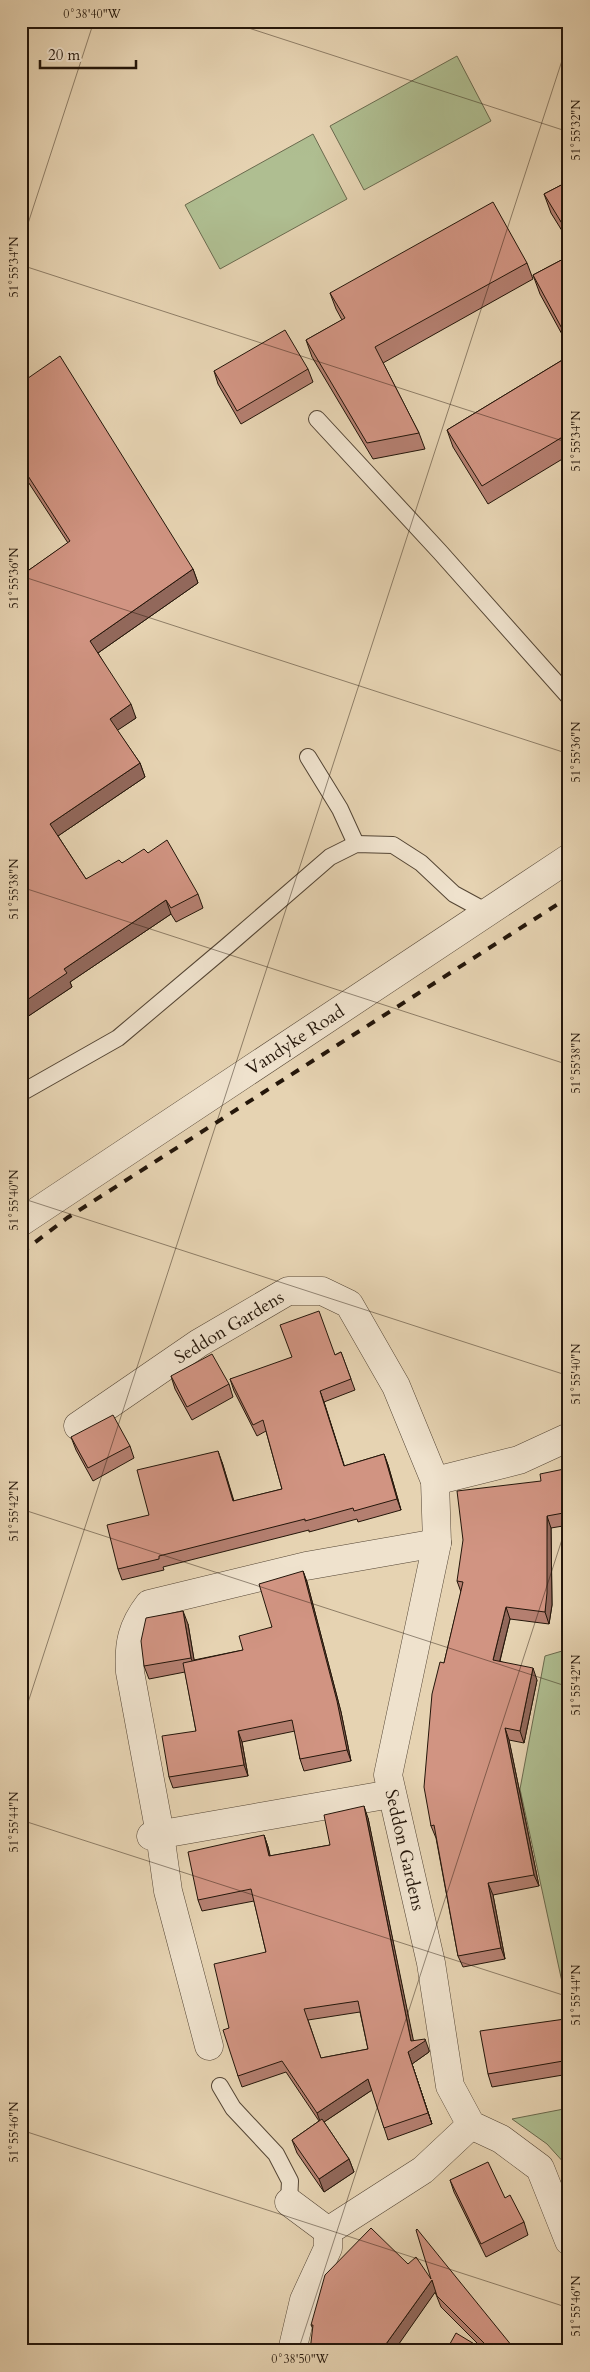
<svg xmlns="http://www.w3.org/2000/svg" width="590" height="2372" viewBox="0 0 590 2372" font-family="Cardo,serif">
	<rect width="100%" height="100%" fill="#e6d3b2"/>
	<filter id="stains"><feTurbulence type="fractalNoise" baseFrequency=".004" numOctaves="4"/><feColorMatrix values="0 0 0 0 .2 0 0 0 0 .09 0 0 0 0 .02 0 0 0 .5 -.17"/></filter>
	<radialGradient id="worn" r=".72"><stop offset=".6" stop-color="#630" stop-opacity="0"/><stop offset="1" stop-color="#630" stop-opacity=".3"/></radialGradient>
	<!-- green -->
	<g fill="#afbe91" stroke="#6a6a4e">
		<polygon points="457,56 491,121 364,190 330,126"/>
		<polygon points="313,134 347,199 220,269 185,205"/>
		<polygon points="569,1649 569,2014 520,1789 545,1656"/>
		<polygon points="569,2108 569,2164 566,2165 547,2144 512,2119"/>
	</g>
	<g fill="none" stroke-linecap="round" stroke-linejoin="round">
		<defs>
			<g id="service">
				<polyline points="317,419 440,552 569,697"/>
				<polyline points="308,757 340,809 356,844"/>
				<polyline points="21,1093 118,1038 226,947 330,857 356,844 393,845 421,863 454,894 489,913"/>
				<polyline points="220,2086 233,2108 276,2154 290,2181 289,2202"/>
			</g>
			<g id="minor">
				<polyline points="78,1426 199,1343 288,1291 322,1291 349,1304 396,1386 435,1481 437,1543 388,1775 431,1963 450,2086 471,2125 501,2139 540,2168 569,2241"/>
				<polyline points="435,1481 519,1460 569,1437"/>
				<polyline points="151,1836 391,1794"/>
				<path d="M209,2046L168,1891L160,1834L130,1672C128,1644 132,1626 149,1604L306,1566L437,1543"/>
				<polyline points="289,2202 328,2231 423,2170 471,2125"/>
				<polyline points="292,2351 304,2300 328,2248 328,2231"/>
			</g>
			<polyline id="tertiary" points="21,1222 569,858"/>
		</defs>
		<!-- service casing -->
		<use href="#service" stroke="#544534" stroke-width="18"/>
		<!-- minor casing -->
		<use href="#minor" stroke="#544534" stroke-width="29"/>
		<!-- tertiary casing -->
		<use href="#tertiary" stroke="#544534" stroke-width="29"/>
		<!-- service -->
		<use href="#service" stroke="#efe2cd" stroke-width="16"/>
		<!-- minor -->
		<use href="#minor" stroke="#efe2cd" stroke-width="28"/>
		<!-- tertiary -->
		<use href="#tertiary" stroke="#efe2cd" stroke-width="28"/>
		<!-- rail -->
		<polyline stroke="#24160a" stroke-width="4" stroke-dasharray="9 9" stroke-linecap="butt" points="21,1253 67,1218 569,897"/>
	</g>
	<!-- wall -->
	<g fill="#b47f70" stroke="#24160a" fill-rule="evenodd">
		<polygon points="569,181 569,242 551,213 544,194"/>
		<polygon points="569,256 569,347 540,294 533,275"/>
		<polygon points="527,263 533,279 383,363 419,433 425,449 373,459 312,357 306,340 342,320 336,309 330,293"/>
		<polygon points="569,356 569,455 488,504 453,447 447,430"/>
		<polygon points="308,369 313,382 241,424 218,384 214,371"/>
		<polygon points="21,383 193,569 198,583 98,653 136,718 117,730 140,763 145,777 58,836 86,879 122,863 148,853 198,894 203,908 176,922 171,914 70,982 72,987 21,1021 29,570 68,543 21,471"/>
		<polygon points="341,1352 355,1390 324,1402 344,1466 384,1454 388,1465 401,1510 358,1522 357,1519 309,1532 309,1530 163,1567 164,1570 122,1580 118,1569 149,1515 222,1462 234,1501 282,1489 266,1431 257,1436 234,1391 230,1379 335,1355"/>
		<polygon points="171,1376 229,1384 233,1397 192,1420 175,1389"/>
		<polygon points="71,1437 130,1446 134,1458 93,1481 76,1450"/>
		<polygon points="569,1468 569,1525 551,1528 552,1605 549,1624 510,1619 500,1661 537,1680 524,1743 509,1740 539,1886 493,1895 505,1959 463,1967 458,1956 436,1838 431,1826 444,1663 461,1592 457,1581"/>
		<polygon points="303,1571 307,1582 341,1712 351,1761 304,1771 300,1759 295,1731 242,1742 248,1776 173,1788 169,1777 196,1731 185,1672 149,1679 144,1666 188,1624 194,1660 243,1650 272,1627"/>
		<path d="M368,1818L413,2041L429,2050V2052L412,2064L432,2124L388,2140L372,2090L324,2122L349,2159L354,2172L324,2192L297,2153L292,2140L319,2121L286,2072L242,2087L238,2076L229,2028L266,1952L254,1901L202,1911L198,1900L264,1835L268,1847L270,1856L330,1845ZM360,2012L368,2049L321,2058L308,2020Z"/>
		<polygon points="565,2019 569,2030 569,2074 492,2087 488,2074"/>
		<polygon points="450,2180 505,2198 524,2222 528,2235 486,2257 454,2192"/>
		<polygon points="408,2264 431,2279 512,2346 513,2351 446,2351 483,2349 441,2307 435,2292 396,2347 313,2329 311,2325"/>
	</g>
	<!-- shaded-wall -->
	<g fill="#92685b" stroke="#24160a">
		<polygon points="193,569 198,583 95,655 90,641"/>
		<polygon points="131,704 136,718 115,732 110,719"/>
		<polygon points="140,763 145,777 55,838 50,824"/>
		<polygon points="166,900 171,914 70,982 72,987 21,1021 21,1004 64,969"/>
		<polygon points="320,1391 324,1402 348,1477 344,1466"/>
		<polygon points="218,1451 222,1462 237,1513 233,1501"/>
		<polygon points="384,1454 388,1465 401,1510 397,1499"/>
		<polygon points="547,1516 551,1528 552,1605 549,1624 545,1612"/>
		<polygon points="303,1571 307,1582 341,1712 351,1761 347,1750"/>
		<polygon points="506,1607 510,1619 497,1672 493,1660"/>
		<polygon points="183,1611 188,1624 196,1671 191,1658"/>
		<polygon points="533,1668 537,1680 524,1743 520,1731"/>
		<polygon points="505,1728 509,1740 539,1886 534,1875"/>
		<polygon points="238,1731 242,1742 248,1776 244,1765"/>
		<polygon points="364,1806 368,1818 415,2048 425,2039 429,2050 429,2052 412,2064 432,2124 408,2052 411,2041"/>
		<polygon points="264,1835 268,1847 273,1867 269,1856"/>
		<polygon points="488,1883 493,1895 505,1959 501,1948"/>
		<polygon points="565,2019 569,2030 569,2041"/>
		<polygon points="368,2079 372,2090 321,2124 317,2113"/>
		<polygon points="349,2159 354,2172 324,2192 319,2179"/>
		<polygon points="432,2280 436,2291 394,2351 386,2344"/>
		<polygon points="512,2346 513,2351 507,2351"/>
	</g>
	<!-- building -->
	<g fill="#d19482" stroke="#24160a" fill-rule="evenodd">
		<polygon points="569,181 569,235 544,194"/>
		<polygon points="493,202 527,263 375,347 419,433 367,443 306,340 345,318 330,293"/>
		<polygon points="569,256 569,335 566,336 533,275"/>
		<polygon points="285,330 308,369 237,411 214,371"/>
		<polygon points="60,356 193,569 90,641 131,704 110,719 140,763 50,824 86,879 119,860 122,863 144,849 148,853 167,840 198,894 171,908 166,900 64,969 67,973 21,1004 21,559 29,570 70,541 21,465 21,383"/>
		<polygon points="569,356 569,433 482,486 447,430"/>
		<polygon points="319,1311 335,1355 341,1352 351,1379 320,1391 344,1466 384,1454 397,1499 354,1511 353,1508 305,1521 305,1519 159,1556 159,1559 118,1569 107,1525 149,1515 137,1470 218,1451 233,1501 282,1489 263,1420 253,1425 230,1379 292,1357 280,1325"/>
		<polygon points="212,1354 229,1384 187,1407 171,1376"/>
		<polygon points="113,1415 130,1446 88,1468 71,1437"/>
		<polygon points="569,1468 569,1512 547,1516 547,1593 545,1612 506,1607 493,1660 533,1668 520,1731 505,1728 534,1875 488,1883 501,1948 458,1956 434,1825 431,1826 424,1787 432,1694 440,1662 444,1663 463,1582 457,1581 463,1540 457,1491 541,1481 540,1474"/>
		<polygon points="303,1571 337,1701 347,1750 300,1759 292,1720 238,1731 244,1765 169,1777 162,1736 196,1731 183,1663 243,1650 239,1636 272,1627 259,1584"/>
		<polygon points="183,1611 191,1658 144,1666 141,1641 146,1618"/>
		<path d="M364,1806L411,2041L425,2039V2041L408,2052L428,2113L384,2128L368,2079L317,2113L282,2061L238,2076L223,2030L229,2028L214,1964L266,1952L251,1889L198,1900L188,1852L264,1835L269,1856L330,1845L324,1815ZM358,2001L368,2049L321,2058L304,2009Z"/>
		<polygon points="565,2019 569,2041 569,2060 488,2074 480,2031"/>
		<polygon points="322,2119 349,2159 319,2179 292,2140"/>
		<polygon points="488,2162 505,2198 510,2195 524,2222 481,2244 450,2180"/>
		<polygon points="371,2228 408,2264 416,2257 431,2279 416,2230 417,2229 512,2346 507,2351 492,2351 437,2296 432,2280 386,2344 410,2351 310,2351 313,2325 311,2325 325,2275"/>
		<polygon points="456,2333 486,2351 446,2351"/>
	</g>
	<!-- ticks -->
	<path fill="none" stroke="#24160a" stroke-width="1" stroke-opacity="0.45" d="M227,21L569,132M21,245L94,21M21,265L569,443M21,576L569,754M21,887L569,1065M21,1198L569,1376M21,1509L569,1687M21,1724L569,39M21,1820L569,1997M21,2130L569,2308M298,2351L569,1518"/>
	<g text-anchor="middle" stroke-width="4.5" stroke-linejoin="round" paint-order="stroke">
		<!-- street labels -->
		<g font-size="18" fill="#24160a" stroke="#efe2cd">
			<text transform="translate(295 1040) rotate(-33)" y="6">Vandyke Road</text>
			<text transform="translate(229 1327) rotate(-31)" y="6">Seddon Gardens</text>
			<text transform="translate(405 1850) rotate(77)" y="6">Seddon Gardens</text>
		</g>
	</g>
	<!-- margin -->
	<rect width="590" height="2372" fill="none" stroke="#e6d3b2" stroke-width="55"/>
	<!-- scale -->
	<path d="M40 60v8h96v-8" fill="none" stroke="#24160a" stroke-width="2.5"/>
	<text x="48" y="60" font-size="15" fill="#24160a" stroke="#efe2cd" stroke-width="4" paint-order="stroke">20 m</text>
	<rect x="28" y="28" width="534" height="2316" fill="none" stroke="#24160a" stroke-width="2"/>
	<g font-size="12" text-anchor="middle" fill="#24160a">
		<text x="92" y="18">0°38'40"W</text>
		<text transform="translate(576 130) rotate(-90)" y="4">51°55'32"N</text>
		<text transform="translate(14 267) rotate(-90)" y="4">51°55'34"N</text>
		<text transform="translate(576 441) rotate(-90)" y="4">51°55'34"N</text>
		<text transform="translate(14 578) rotate(-90)" y="4">51°55'36"N</text>
		<text transform="translate(576 752) rotate(-90)" y="4">51°55'36"N</text>
		<text transform="translate(14 889) rotate(-90)" y="4">51°55'38"N</text>
		<text transform="translate(576 1063) rotate(-90)" y="4">51°55'38"N</text>
		<text transform="translate(14 1200) rotate(-90)" y="4">51°55'40"N</text>
		<text transform="translate(576 1374) rotate(-90)" y="4">51°55'40"N</text>
		<text transform="translate(14 1511) rotate(-90)" y="4">51°55'42"N</text>
		<text transform="translate(576 1685) rotate(-90)" y="4">51°55'42"N</text>
		<text transform="translate(14 1822) rotate(-90)" y="4">51°55'44"N</text>
		<text transform="translate(576 1995) rotate(-90)" y="4">51°55'44"N</text>
		<text transform="translate(14 2132) rotate(-90)" y="4">51°55'46"N</text>
		<text transform="translate(576 2306) rotate(-90)" y="4">51°55'46"N</text>
		<text x="300" y="2363">0°38'50"W</text>
	</g>
	<rect width="100%" height="100%" filter="url(#stains)"/>
	<rect width="100%" height="100%" fill="url(#worn)"/>
</svg>
